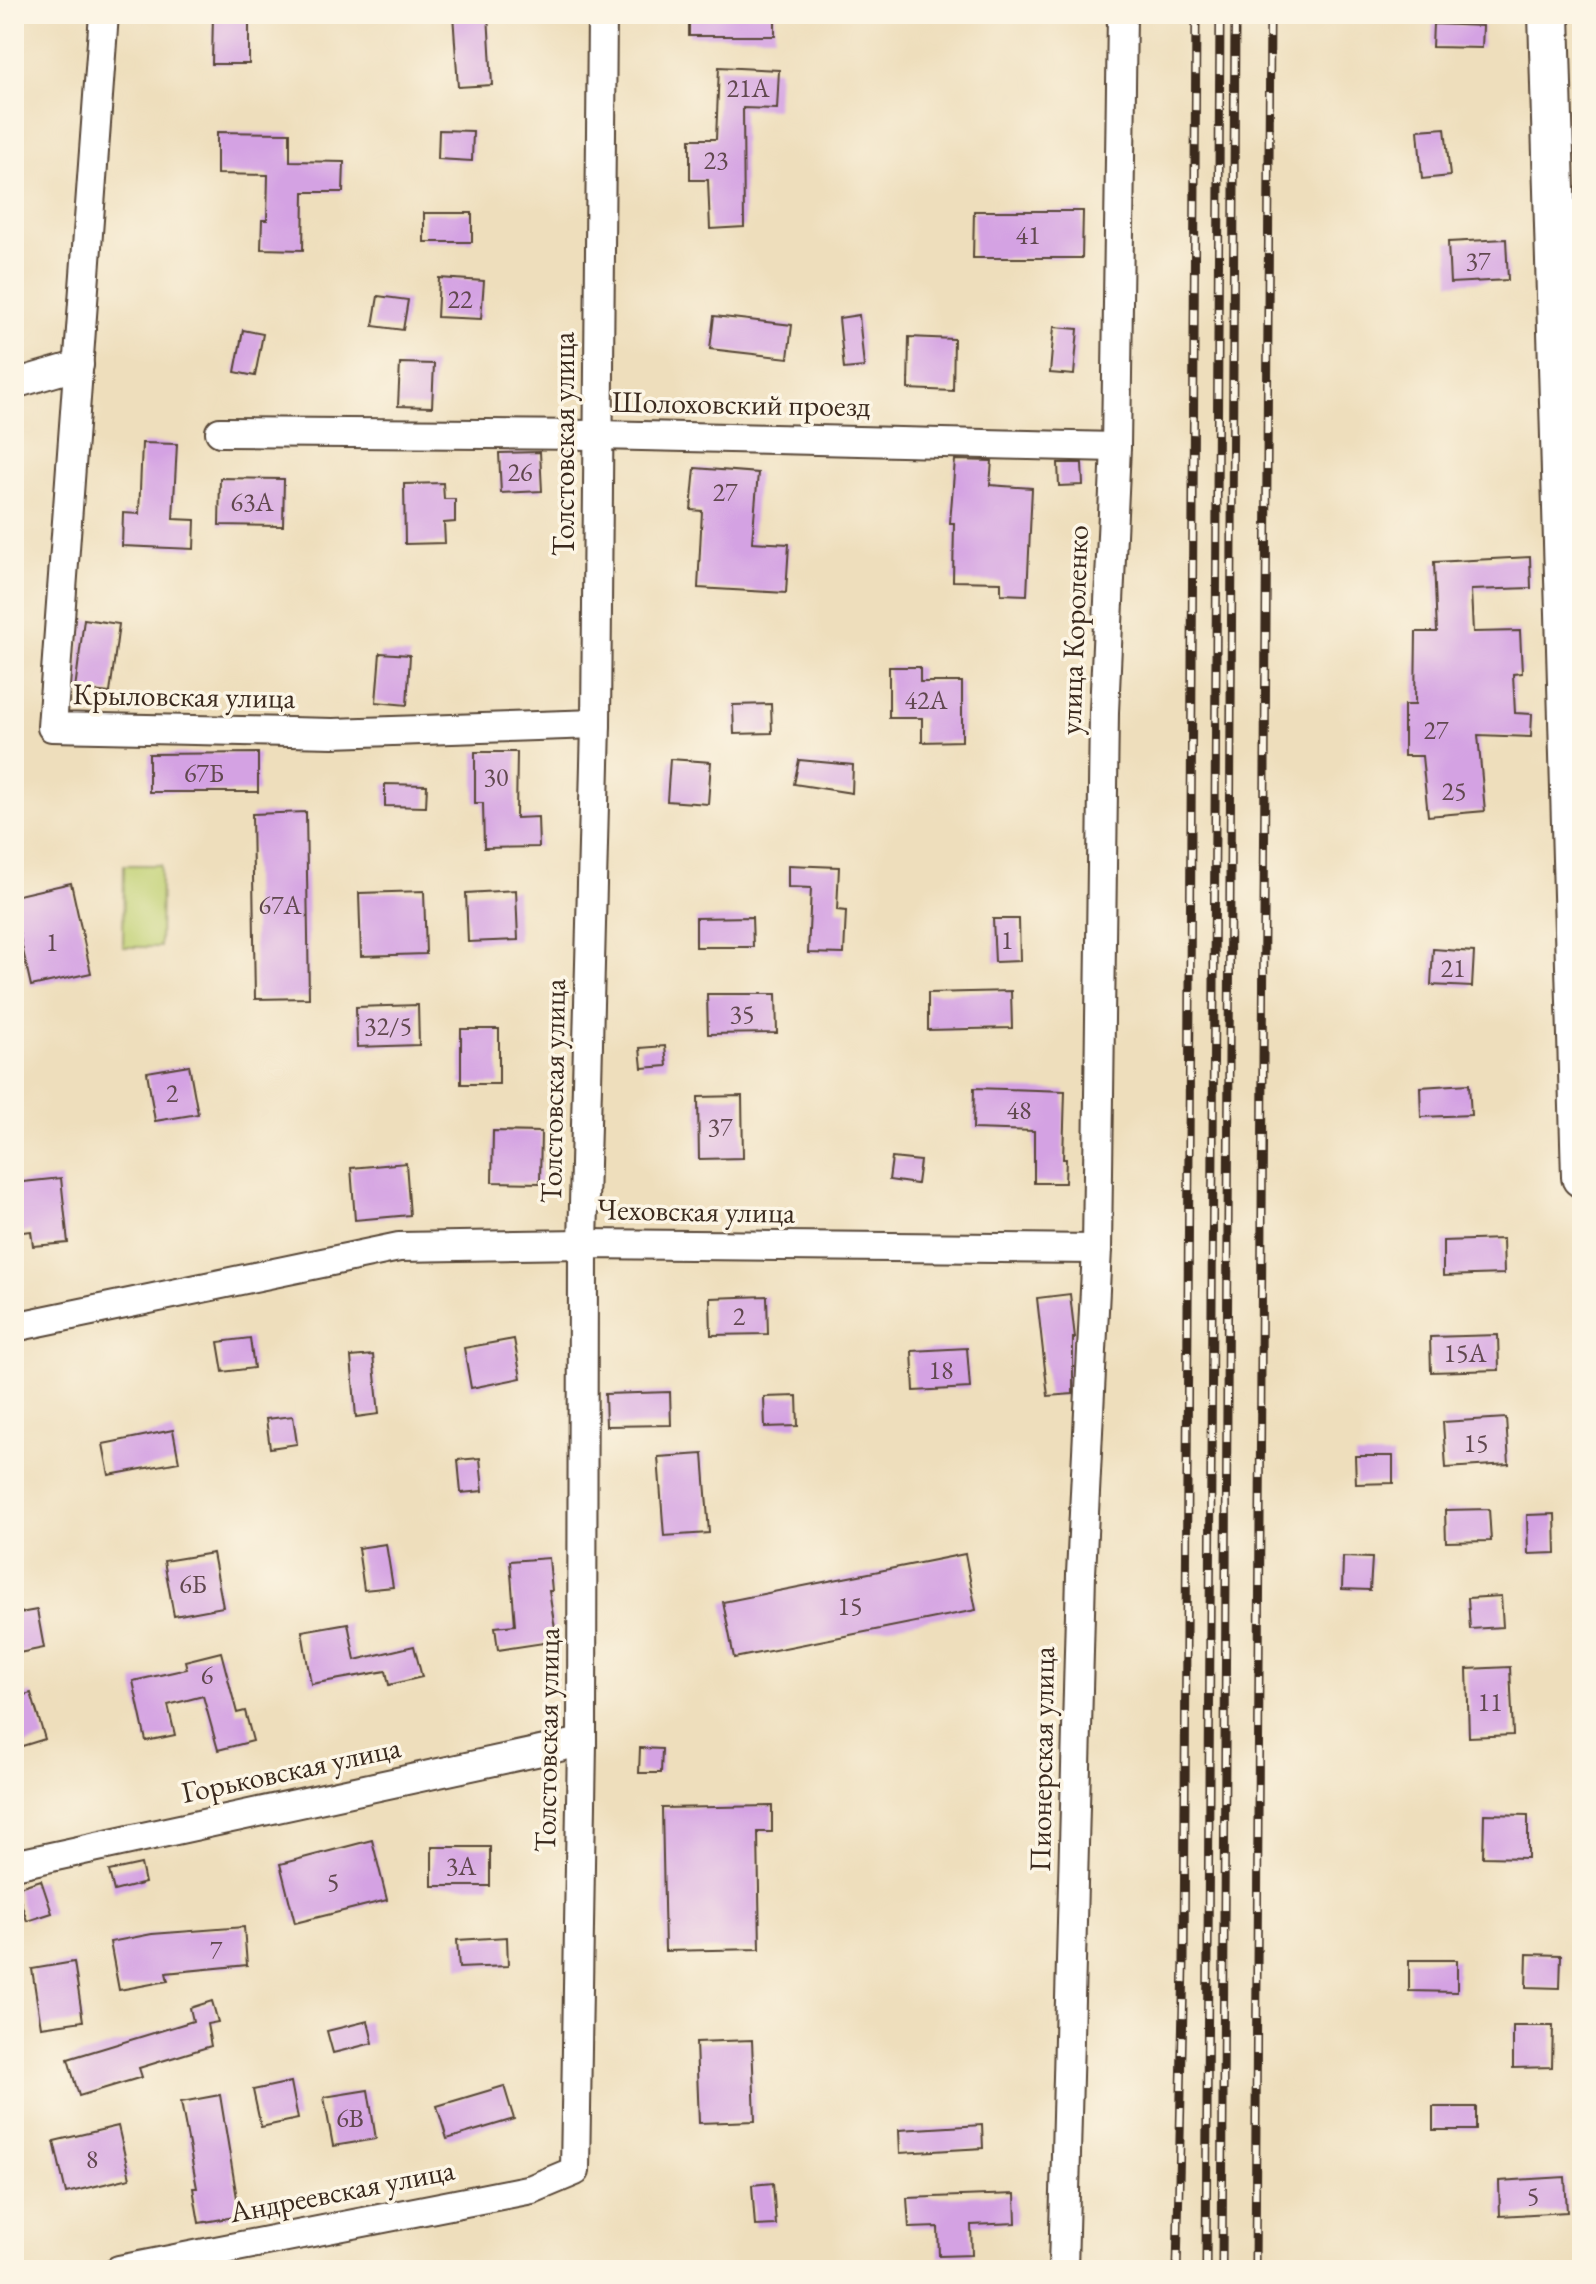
<svg xmlns="http://www.w3.org/2000/svg" width="1596" height="2284" viewBox="0 0 1596 2284" font-family="'EB Garamond',serif">
	<rect width="100%" height="100%" fill="#fcf5e5"/>
	<filter id="ink" filterUnits="userSpaceOnUse"><feTurbulence type="fractalNoise" baseFrequency=".0125" numOctaves="2"/><feDisplacementMap in="SourceGraphic" scale="16" xChannelSelector="R" yChannelSelector="G"/><feConvolveMatrix kernelMatrix="1 2 1 2 8 2 1 2 1" color-interpolation-filters="sRGB"/></filter>
	<filter id="wash" filterUnits="userSpaceOnUse"><feTurbulence type="fractalNoise" baseFrequency=".006" numOctaves="4" result="noise"/><feDisplacementMap in="SourceGraphic" scale="32" xChannelSelector="R" yChannelSelector="G"/><feGaussianBlur stdDeviation="1.8" result="paint"/><feColorMatrix in="noise" values="0 0 0 0 0 0 0 0 0 0 0 0 0 0 0 0 0 1.4 0 .05"/><feComposite in="paint" operator="in"/></filter>
	<g filter="url(#wash)">
		<rect width="100%" height="100%" fill="#eedebc"/>
		<!-- green -->
		<polygon fill="#c0d072" stroke="#7e7d48" stroke-width="2" points="124,865 161,865 160,947 123,947"/>
		<g id="blocks">
			<!-- building -->
			<g fill="#d4a2e3">
				<polygon points="213,14 249,14 249,64 212,64"/>
				<polygon points="453,14 488,14 492,85 458,87"/>
				<rect x="689" y="14" width="86" height="22"/>
				<polygon points="1433,24 1483,26 1482,48 1432,47"/>
				<polygon points="719,67 779,70 777,109 743,108 744,227 710,229 708,180 690,180 690,139 716,139"/>
				<polygon points="1445,128 1450,176 1422,179 1418,130"/>
				<polygon points="439,130 473,131 472,161 438,159"/>
				<polygon points="217,132 290,133 290,161 344,162 343,192 304,192 303,250 261,249 262,220 267,220 268,175 217,174"/>
				<polygon points="974,211 1083,211 1082,258 973,258"/>
				<rect x="424" y="213" width="48" height="29"/>
				<polygon points="1506,239 1508,280 1450,283 1448,242"/>
				<polygon points="439,278 484,281 481,319 437,317"/>
				<polygon points="378,296 408,300 403,330 373,326"/>
				<polygon points="859,315 864,367 844,369 839,318"/>
				<polygon points="714,316 792,325 788,358 710,349"/>
				<polygon points="1054,327 1078,329 1074,375 1050,373"/>
				<polygon points="243,330 263,334 255,376 235,372"/>
				<polygon points="909,337 954,339 953,391 908,389"/>
				<polygon points="400,363 434,364 432,407 398,406"/>
				<polygon points="142,443 177,444 173,519 195,520 194,549 122,546 123,513 139,514"/>
				<polygon points="540,452 542,491 501,493 499,453"/>
				<polygon points="955,460 992,461 990,485 1032,488 1027,595 1001,594 1001,582 953,581 954,523 950,523"/>
				<polygon points="1058,463 1082,463 1083,485 1059,486"/>
				<polygon points="695,468 758,473 752,542 789,544 786,593 698,588 702,511 691,510"/>
				<polygon points="220,478 284,479 283,526 219,525"/>
				<polygon points="443,483 444,499 455,499 455,522 444,523 445,543 405,544 404,484"/>
				<polygon points="1530,557 1531,588 1471,590 1473,632 1520,631 1522,673 1513,674 1515,713 1532,714 1531,737 1478,735 1485,811 1428,816 1422,756 1404,756 1404,705 1415,705 1416,632 1437,632 1434,562"/>
				<polygon points="84,619 119,624 110,693 75,689"/>
				<polygon points="380,653 410,655 407,705 376,702"/>
				<polygon points="889,667 920,667 920,682 962,682 962,741 922,742 922,718 889,718"/>
				<polygon points="771,704 772,733 734,734 733,705"/>
				<polygon points="475,752 517,752 516,818 538,817 539,847 484,848 483,803 475,803"/>
				<polygon points="258,753 258,792 149,792 149,754"/>
				<polygon points="670,759 711,762 708,804 667,801"/>
				<polygon points="799,760 853,765 852,793 794,784"/>
				<polygon points="385,784 427,785 426,807 385,806"/>
				<polygon points="306,812 309,998 255,999 252,814"/>
				<polygon points="788,865 839,867 837,910 846,911 844,954 808,953 811,888 788,887"/>
				<polygon points="71,883 91,973 31,986 14,911 14,896"/>
				<polygon points="516,890 518,940 468,942 466,893"/>
				<polygon points="424,891 426,954 361,956 359,893"/>
				<polygon points="752,917 753,947 696,947 696,918"/>
				<polygon points="993,919 1019,919 1020,961 995,962"/>
				<polygon points="1433,949 1474,952 1472,987 1431,985"/>
				<polygon points="1011,991 1012,1028 928,1030 928,993"/>
				<polygon points="707,994 776,994 777,1033 708,1034"/>
				<polygon points="418,1005 419,1045 357,1047 356,1007"/>
				<rect x="461" y="1029" width="38" height="55"/>
				<polygon points="665,1046 667,1066 642,1068 640,1048"/>
				<polygon points="189,1065 198,1114 155,1121 147,1072"/>
				<polygon points="1469,1084 1471,1115 1421,1117 1420,1087"/>
				<polygon points="974,1088 1065,1091 1063,1159 1066,1159 1065,1183 1034,1183 1034,1131 973,1129"/>
				<polygon points="742,1096 743,1158 699,1159 698,1097"/>
				<polygon points="493,1131 541,1132 540,1183 492,1182"/>
				<polygon points="892,1158 920,1161 917,1184 889,1180"/>
				<polygon points="406,1163 410,1215 355,1220 351,1168"/>
				<polygon points="61,1178 68,1243 33,1246 31,1231 14,1233 14,1183"/>
				<polygon points="1503,1239 1504,1274 1443,1276 1443,1241"/>
				<polygon points="1070,1294 1075,1338 1073,1338 1073,1394 1048,1396 1037,1298"/>
				<polygon points="767,1296 768,1334 711,1335 710,1298"/>
				<polygon points="1498,1335 1499,1370 1431,1372 1430,1337"/>
				<polygon points="250,1338 254,1368 223,1372 218,1342"/>
				<polygon points="514,1339 521,1378 471,1388 464,1348"/>
				<polygon points="967,1348 970,1388 914,1391 912,1351"/>
				<polygon points="373,1355 379,1414 356,1417 351,1357"/>
				<polygon points="670,1392 671,1425 606,1426 605,1394"/>
				<polygon points="797,1396 798,1426 765,1427 764,1397"/>
				<polygon points="293,1416 297,1444 270,1448 266,1419"/>
				<polygon points="1506,1418 1509,1464 1446,1468 1443,1422"/>
				<polygon points="173,1430 179,1462 109,1475 103,1444"/>
				<polygon points="703,1454 709,1533 664,1536 658,1457"/>
				<polygon points="1355,1456 1393,1456 1393,1483 1356,1484"/>
				<polygon points="480,1458 483,1491 461,1493 458,1460"/>
				<polygon points="1489,1509 1491,1541 1446,1542 1445,1510"/>
				<polygon points="1555,1514 1556,1553 1528,1554 1527,1515"/>
				<polygon points="386,1544 393,1587 364,1590 358,1548"/>
				<polygon points="213,1553 223,1607 174,1616 164,1561"/>
				<polygon points="965,1554 976,1610 734,1658 723,1602"/>
				<polygon points="1343,1557 1372,1558 1370,1590 1342,1589"/>
				<polygon points="549,1558 552,1591 549,1591 557,1641 498,1650 495,1627 515,1625 510,1561"/>
				<polygon points="1501,1596 1503,1627 1470,1629 1468,1598"/>
				<polygon points="37,1610 44,1648 14,1654 14,1614"/>
				<polygon points="348,1623 355,1660 414,1646 422,1677 389,1685 386,1671 311,1684 302,1631"/>
				<polygon points="221,1652 237,1713 245,1711 253,1741 218,1750 203,1696 168,1705 175,1735 146,1741 133,1681 187,1669 185,1661"/>
				<polygon points="1510,1667 1513,1735 1469,1737 1467,1669"/>
				<polygon points="31,1693 45,1739 19,1747 14,1729 14,1698"/>
				<polygon points="640,1748 662,1749 661,1773 639,1773"/>
				<polygon points="772,1806 772,1832 758,1832 760,1949 665,1951 662,1808"/>
				<polygon points="1484,1814 1528,1815 1528,1858 1483,1857"/>
				<polygon points="372,1840 387,1900 295,1923 280,1864"/>
				<rect x="432" y="1847" width="58" height="39"/>
				<polygon points="141,1864 145,1883 114,1891 109,1871"/>
				<polygon points="41,1880 52,1913 27,1921 16,1888"/>
				<polygon points="244,1927 247,1965 166,1973 168,1981 119,1990 110,1942 152,1934"/>
				<polygon points="507,1937 508,1966 459,1968 457,1940"/>
				<polygon points="1527,1954 1561,1955 1560,1988 1526,1987"/>
				<polygon points="1409,1960 1457,1960 1457,1992 1409,1991"/>
				<polygon points="74,1962 83,2021 41,2027 32,1969"/>
				<polygon points="212,2001 218,2022 207,2024 211,2046 139,2068 142,2077 79,2096 68,2059 193,2021 190,2008"/>
				<polygon points="368,2021 373,2043 333,2053 327,2031"/>
				<polygon points="1513,2026 1553,2026 1552,2067 1513,2068"/>
				<polygon points="752,2040 755,2121 699,2123 696,2042"/>
				<polygon points="291,2082 298,2119 261,2127 253,2090"/>
				<polygon points="504,2086 514,2119 447,2139 437,2106"/>
				<polygon points="368,2090 376,2139 333,2146 324,2097"/>
				<polygon points="220,2095 240,2216 199,2223 193,2188 197,2188 181,2102"/>
				<rect x="1433" y="2107" width="43" height="23"/>
				<polygon points="982,2125 983,2148 900,2153 899,2130"/>
				<polygon points="118,2126 130,2178 66,2193 54,2141"/>
				<polygon points="1565,2177 1567,2212 1500,2216 1499,2181"/>
				<polygon points="773,2183 776,2225 755,2226 752,2185"/>
				<polygon points="1015,2194 1016,2223 971,2225 972,2255 939,2256 938,2227 909,2228 907,2198"/>
			</g>
		</g>
	</g>
	<g filter="url(#ink)">
		<use href="#blocks" fill-opacity="0" stroke="#564536" stroke-width="2"/>
		<g fill="none" stroke-linecap="round" stroke-linejoin="round">
			<defs>
				<g id="street">
					<polyline points="104,14 52,727 333,733 596,724"/>
					<polyline points="14,384 79,365"/>
					<polyline points="220,432 598,435 1116,447"/>
					<polyline points="14,1327 399,1247 583,1244 1097,1249"/>
					<polyline points="14,1865 582,1742"/>
					<polyline points="119,2270 532,2189 575,2171 582,1742 583,1244 596,724 602,14"/>
					<polyline points="1063,2270 1081,1574 1097,1249 1104,712 1116,447 1122,14"/>
				</g>
				<polyline id="secondary" points="1549,14 1582,1177"/>
			</defs>
			<!-- street casing -->
			<use href="#street" stroke="#564536" stroke-width="32"/>
			<!-- secondary casing -->
			<use href="#secondary" stroke="#564536" stroke-width="44"/>
			<!-- street -->
			<use href="#street" stroke="#fff" stroke-width="28"/>
			<!-- secondary -->
			<use href="#secondary" stroke="#fff" stroke-width="40"/>
			<defs>
				<g id="rail">
					<polyline points="1177,2270 1184,1961 1196,14"/>
					<polyline points="1206,2270 1220,14"/>
					<polyline points="1222,2270 1235,14"/>
					<polyline points="1255,2270 1270,14"/>
				</g>
			</defs>
			<!-- rail casing -->
			<use href="#rail" stroke="#3b2a1e" stroke-width="9"/>
			<!-- rail -->
			<use href="#rail" stroke="#fcf5e5" stroke-width="6" stroke-dasharray="18" stroke-linecap="butt"/>
		</g>
	</g>
	<g text-anchor="middle" stroke-width="7" stroke-linejoin="round" paint-order="stroke">
		<!-- number labels -->
		<g font-size="26" fill="#61484f">
			<text x="748" y="97">21А</text>
			<text x="716" y="169">23</text>
			<text x="1028" y="244">41</text>
			<text x="1478" y="270">37</text>
			<text x="460" y="308">22</text>
			<text x="520" y="481">26</text>
			<text x="725" y="501">27</text>
			<text x="252" y="511">63А</text>
			<text x="926" y="709">42А</text>
			<text x="1436" y="739">27</text>
			<text x="204" y="782">67Б</text>
			<text x="496" y="786">30</text>
			<text x="1454" y="800">25</text>
			<text x="280" y="914">67А</text>
			<text x="1007" y="949">1</text>
			<text x="52" y="951">1</text>
			<text x="1453" y="977">21</text>
			<text x="742" y="1023">35</text>
			<text x="388" y="1035">32/5</text>
			<text x="172" y="1102">2</text>
			<text x="1019" y="1119">48</text>
			<text x="720" y="1136">37</text>
			<text x="739" y="1325">2</text>
			<text x="1465" y="1362">15А</text>
			<text x="941" y="1379">18</text>
			<text x="1476" y="1452">15</text>
			<text x="193" y="1593">6Б</text>
			<text x="850" y="1615">15</text>
			<text x="207" y="1684">6</text>
			<text x="1490" y="1711">11</text>
			<text x="461" y="1875">3А</text>
			<text x="333" y="1891">5</text>
			<text x="216" y="1959">7</text>
			<text x="350" y="2127">6В</text>
			<text x="92" y="2168">8</text>
			<text x="1533" y="2205">5</text>
		</g>
		<!-- street labels -->
		<g font-size="30" fill="#3b2a1e" stroke="#fcf5e5">
			<text transform="translate(741 404) rotate(1)" y="10">Шолоховский проезд</text>
			<text transform="translate(564 444) rotate(-90)" y="10">Толстовская улица</text>
			<text transform="translate(1074 630) rotate(-88)" y="10">улица Короленко</text>
			<text transform="translate(184 696) rotate(1)" y="10">Крыловская улица</text>
			<text transform="translate(553 1091) rotate(-89)" y="10">Толстовская улица</text>
			<text transform="translate(696 1211) rotate(1)" y="10">Чеховская улица</text>
			<text transform="translate(547 1740) rotate(-89)" y="10">Толстовская улица</text>
			<text transform="translate(1042 1759) rotate(-89)" y="10">Пионерская улица</text>
			<text transform="translate(291 1770) rotate(-12)" y="10">Горьковская улица</text>
			<text transform="translate(342 2191) rotate(-11)" y="10">Андреевская улица</text>
		</g>
	</g>
	<!-- margin -->
	<rect width="1596" height="2284" fill="none" stroke="#fcf5e5" stroke-width="48"/>
</svg>
